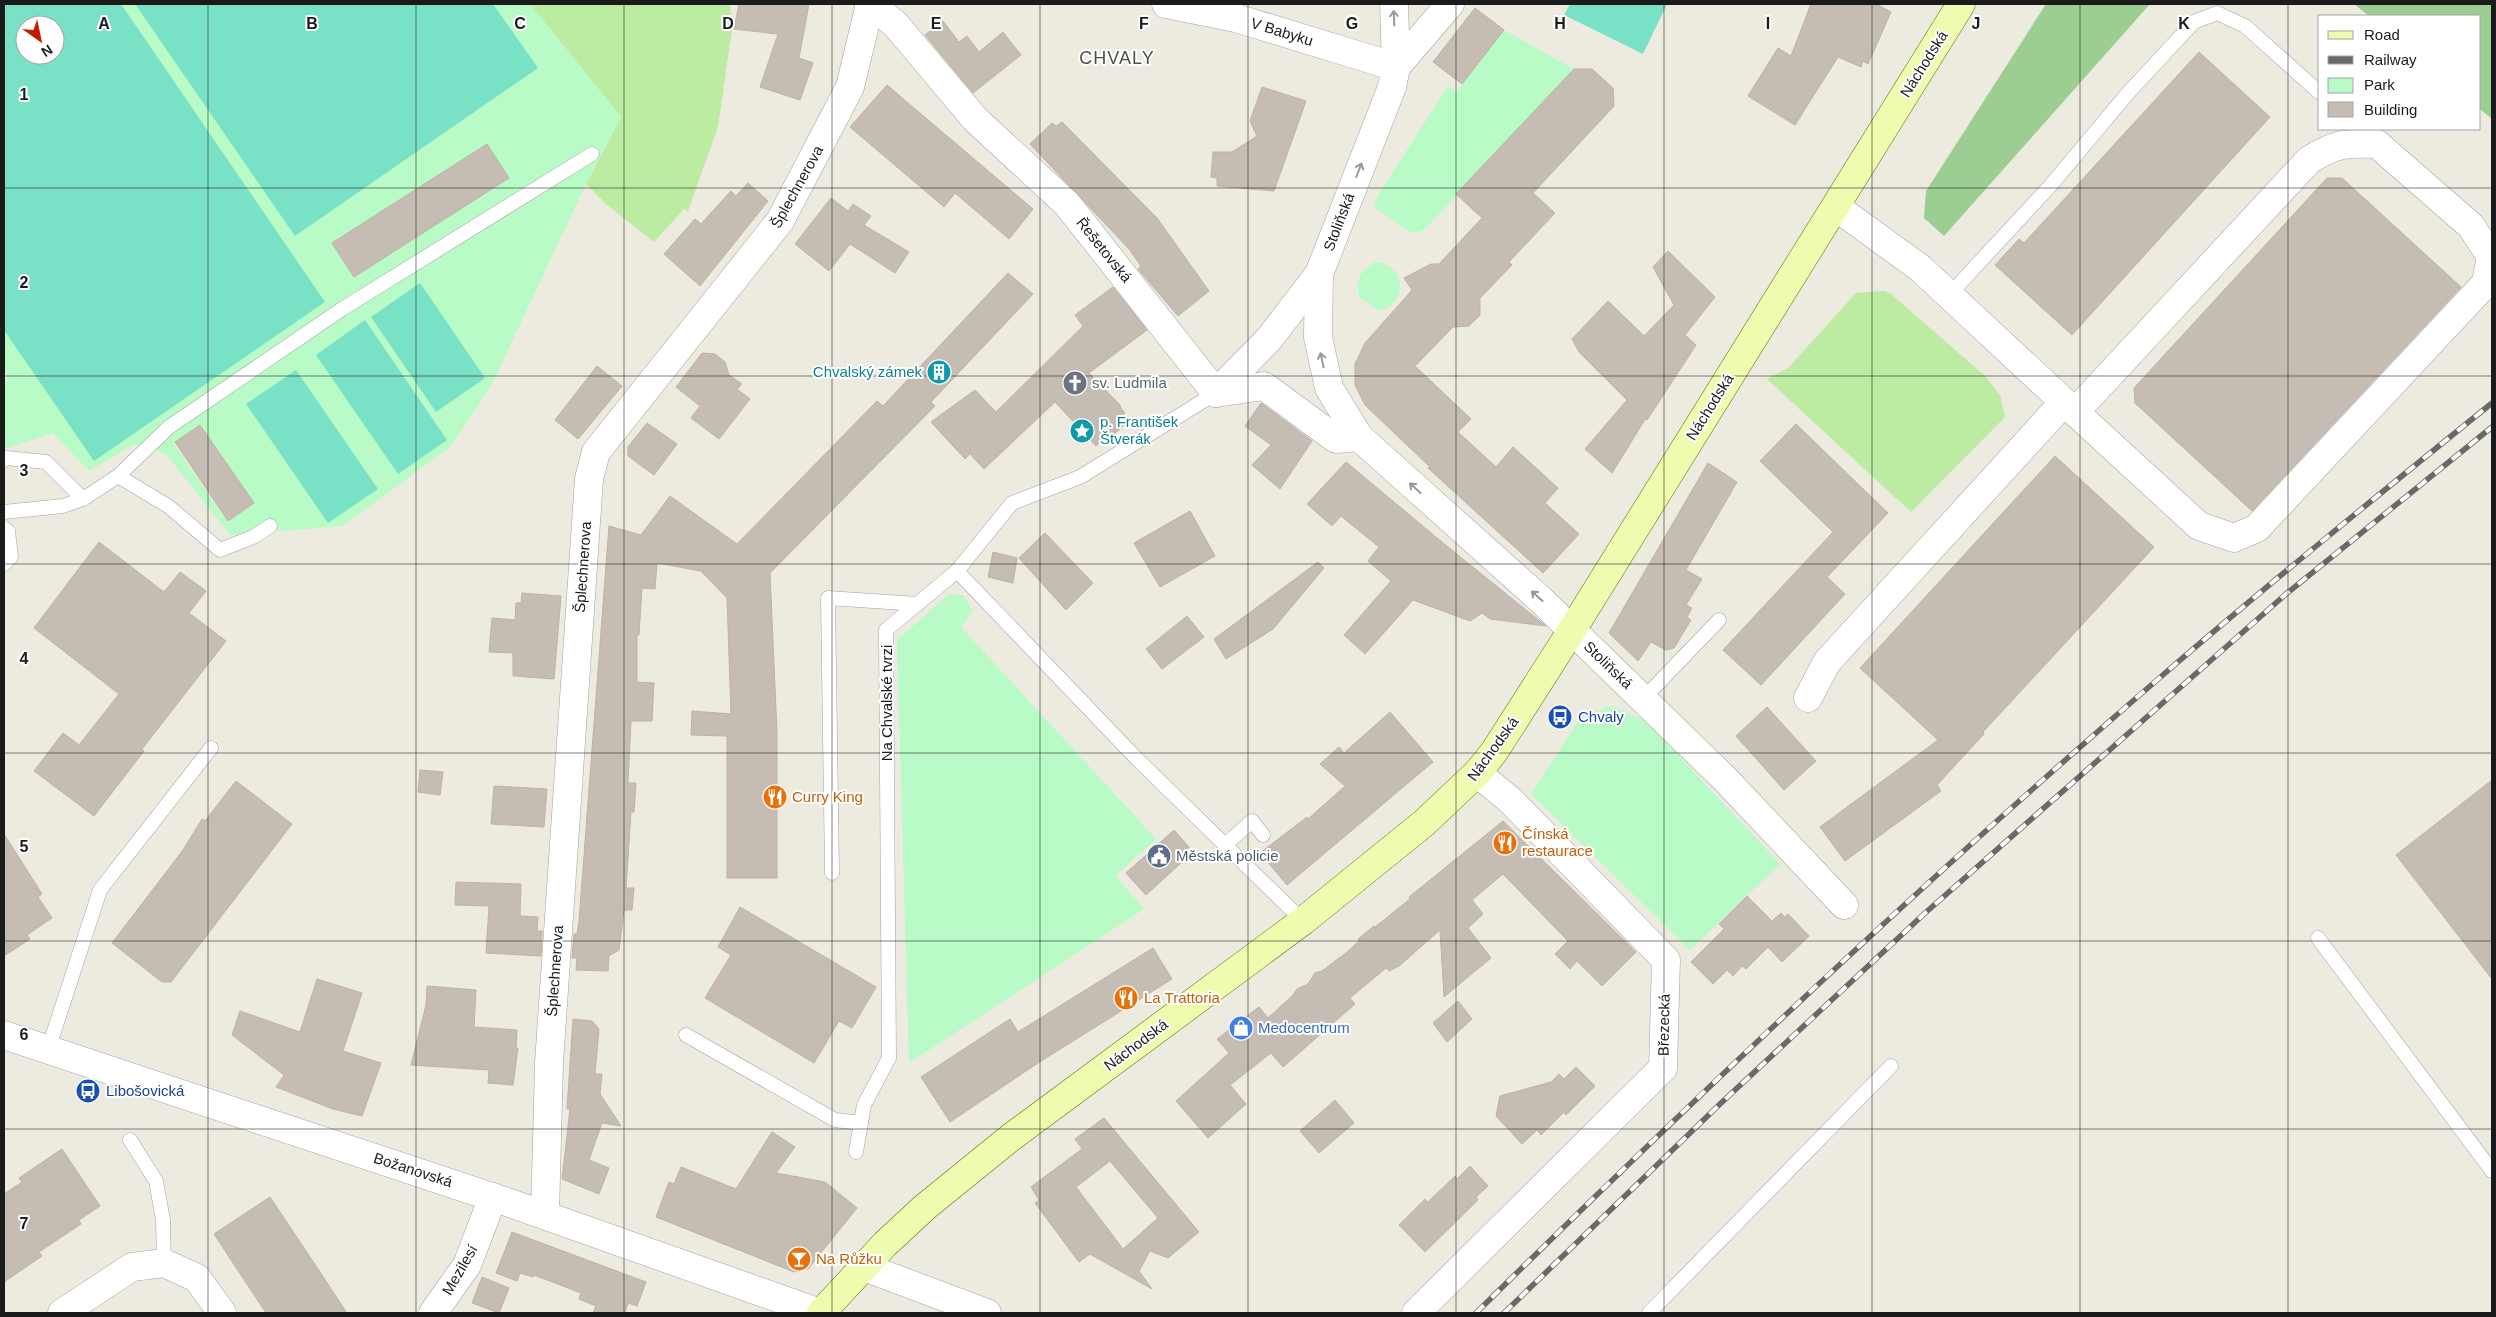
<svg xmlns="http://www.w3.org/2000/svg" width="2496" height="1317" viewBox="0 0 2496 1317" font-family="Helvetica,sans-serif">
	<rect width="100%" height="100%" fill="#edeadf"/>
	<!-- grass -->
	<g fill="#bceba2">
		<polygon points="530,4 730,4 732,29 718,127 688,211 684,209 654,242 606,204 586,184 621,117"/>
		<polygon points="1884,291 1891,294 1985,376 2000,395 2005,417 1911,512 1767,379 1788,368 1856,293"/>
	</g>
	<!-- forest -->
	<g fill="#9cce92">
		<polygon points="2046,4 2150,4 1944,236 1924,218 1926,191"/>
		<polygon points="2354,4 2492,4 2492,119 2480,109 2480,16 2369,16"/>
	</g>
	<!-- park -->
	<g fill="#b8fbc6" fill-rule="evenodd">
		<path d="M4,4H530L621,117L586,184L492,384L451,446L343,526L230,535L166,454L135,444L89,471L53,433L4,449V380L8,377L4,370ZM25,25H55V55H25ZM487,145L508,179L354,276L333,242ZM201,425L254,503L227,521L173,443Z"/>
		<polygon points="1504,30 1574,69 1424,230 1412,233 1374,207 1377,197 1448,86 1456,92"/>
		<path d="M1375,262C1396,262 1409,287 1393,304C1390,307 1383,309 1379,311L1360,298C1355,280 1359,271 1375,262Z"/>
		<polygon points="949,594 963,595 973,611 961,627 1156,839 1115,876 1144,909 909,1063 897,640"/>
		<polygon points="1611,706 1646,721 1780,864 1690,950 1531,794 1582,716"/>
	</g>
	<!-- pitch -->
	<g fill="#79e1c6" fill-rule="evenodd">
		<path d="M4,4H121L325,302L94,461L4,330ZM25,25H55V55H25Z"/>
		<polygon points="135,4 493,4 538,68 295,236"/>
		<polygon points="1570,4 1667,4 1643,54 1564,15"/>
		<polygon points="420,283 485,378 436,412 371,317"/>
		<polygon points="365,320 447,440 398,474 316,355"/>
		<polygon points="296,370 378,489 328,523 246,404"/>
	</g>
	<!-- building -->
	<g fill="#c5bdb3" stroke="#bfb2a1" fill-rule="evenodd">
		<polygon points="739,4 809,4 799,58 813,63 800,100 760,87 778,34 734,29"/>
		<polygon points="1811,4 1876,4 1891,12 1868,64 1863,61 1861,67 1838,57 1795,125 1748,96 1778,48 1791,56"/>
		<polygon points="1475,8 1504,30 1462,84 1433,62"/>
		<polygon points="943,21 959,42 967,36 979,52 1003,32 1021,55 973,93 925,35"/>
		<polygon points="2199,52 2270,117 2072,335 1995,265 2019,239 2024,243"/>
		<polygon points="1574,69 1592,69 1613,88 1614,106 1533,193 1555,213 1509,262 1512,265 1480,298 1480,315 1469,326 1453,327 1415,366 1471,419 1458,432 1496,467 1513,447 1558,488 1545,503 1579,534 1543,573 1428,468 1430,467 1365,405 1355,385 1355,364 1365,343 1412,290 1404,278 1431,264 1439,264 1482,218 1456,194"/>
		<polygon points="887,85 1033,209 1009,239 955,193 944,207 850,127"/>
		<polygon points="1262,87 1306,101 1274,191 1217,186 1217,178 1211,177 1213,152 1232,152 1257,136 1250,121"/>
		<polygon points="1062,122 1157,218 1209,291 1178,316 1138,269 1141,266 1129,249 1030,144 1052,123 1056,126"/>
		<polygon points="487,144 509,178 354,277 332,243"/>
		<polygon points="2327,178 2342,178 2461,287 2252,511 2135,403 2134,388"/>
		<polygon points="748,183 768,201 700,286 664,254 695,219 701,224 731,191 736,196"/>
		<polygon points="831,198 848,211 853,204 871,216 864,225 909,252 895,273 850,244 829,271 795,244"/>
		<polygon points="1668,251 1715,297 1685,335 1696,345 1647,420 1646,418 1612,473 1585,449 1627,400 1579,352 1572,339 1608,301 1644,336 1674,305 1653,267"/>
		<polygon points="1008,273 1033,294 931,402 935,406 770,573 777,733 777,878 727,878 727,736 691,735 692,711 731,714 727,598 701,571 657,563 655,589 642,588 639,635 637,635 637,682 654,683 652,721 631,721 628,783 636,783 634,812 631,812 626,888 634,888 632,910 624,910 619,950 609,956 608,971 576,970 577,958 572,958 574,934 577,934 579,921 609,526 641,535 670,496 737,544 877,401 883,406"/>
		<polygon points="1113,287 1147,330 1089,373 1121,406 1120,407 1125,413 1119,420 1124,425 1107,441 1104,439 1096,446 1055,402 984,469 970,454 965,459 931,422 975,390 996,412 1083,326 1075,315"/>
		<polygon points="702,353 715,354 725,362 729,375 742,384 737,389 750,399 719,439 691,418 700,406 676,387"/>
		<polygon points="597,366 622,386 578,439 555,420"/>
		<polygon points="1261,403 1312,441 1280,489 1252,465 1271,445 1245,426"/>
		<polygon points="647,423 677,444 654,475 628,456 628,447"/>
		<polygon points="1796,424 1888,513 1827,577 1845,594 1761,685 1723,650 1833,532 1760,461"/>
		<polygon points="200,425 254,503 228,521 175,442"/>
		<polygon points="2055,456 2154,547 1983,732 1984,734 1937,785 1941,791 1845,861 1820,827 1938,740 1860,668"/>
		<polygon points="1346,462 1448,547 1546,626 1490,619 1482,613 1470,621 1413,600 1365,654 1344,635 1391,581 1368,561 1379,547 1341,516 1332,526 1307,504"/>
		<polygon points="1708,463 1737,482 1686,570 1702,579 1686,605 1692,608 1687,617 1691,620 1674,648 1666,650 1651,642 1638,661 1609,633"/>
		<polygon points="1190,511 1215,556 1160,587 1134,543"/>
		<polygon points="1045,533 1093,583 1066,610 1019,558"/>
		<polygon points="99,542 164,592 180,572 206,591 189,613 226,641 142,749 144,751 94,816 34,771 63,733 79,745 119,694 34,628"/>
		<polygon points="993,552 1017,558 1013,583 988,577"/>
		<polygon points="1318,562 1324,568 1273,629 1226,659 1214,639"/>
		<polygon points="522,593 561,596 554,679 513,676 513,653 489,652 492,618 515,620 516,603 521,603"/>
		<polygon points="1187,616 1204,637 1162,669 1146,649"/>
		<polygon points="1767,707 1816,761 1784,790 1736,736"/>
		<polygon points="1390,712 1433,762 1287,885 1260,853 1307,817 1308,819 1345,786 1320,764 1339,747 1344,753"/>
		<polygon points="420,770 443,772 440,795 418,792"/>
		<polygon points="2492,780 2492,979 2396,855"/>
		<polygon points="236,781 292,824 171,982 162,982 112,943 183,850 202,819 205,821"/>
		<polygon points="494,786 547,789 544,827 491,824"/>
		<polygon points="1503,821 1636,952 1602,986 1577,961 1570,969 1555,954 1568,941 1503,874 1472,900 1483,914 1468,928 1491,958 1444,997 1440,930 1399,966 1389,971 1386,968 1350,998 1355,1004 1283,1067 1271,1053 1230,1085 1246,1104 1208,1138 1176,1101 1229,1053 1217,1039 1259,1007 1268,1018 1293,995 1297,989 1308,984 1315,973 1322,971 1347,952 1359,941 1358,939 1374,926 1375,927 1410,899 1409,897"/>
		<polygon points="1174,830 1193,852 1146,895 1126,873"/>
		<polygon points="4,834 42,894 38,897 52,918 27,935 30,939 4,956"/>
		<polygon points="456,882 521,884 520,916 538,917 537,931 542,931 541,956 486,953 489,906 455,905"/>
		<polygon points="1747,896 1772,921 1781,913 1785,917 1788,914 1809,936 1782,962 1768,947 1746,969 1742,966 1733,976 1727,970 1713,984 1691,962 1724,929 1719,924"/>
		<polygon points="740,907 876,987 852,1028 839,1021 814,1063 705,998 731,955 718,947"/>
		<polygon points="1153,948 1172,979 1038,1063 950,1122 921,1077 1010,1019 1018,1032"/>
		<polygon points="317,979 362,993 343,1051 381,1063 362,1116 333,1109 276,1087 284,1075 232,1035 240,1011 300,1032"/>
		<polygon points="427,986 476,990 474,1027 517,1030 516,1048 518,1048 513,1085 488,1083 489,1070 411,1065 426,1005"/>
		<polygon points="1458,1001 1472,1019 1447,1042 1433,1023"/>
		<polygon points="573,1019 592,1021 599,1029 595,1074 602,1074 600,1094 621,1126 602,1123 589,1160 609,1168 599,1194 562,1179 570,1109 567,1109"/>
		<polygon points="1576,1067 1595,1086 1566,1115 1564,1112 1541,1135 1537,1130 1522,1144 1496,1116 1500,1096 1551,1082 1559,1074 1564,1079"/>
		<polygon points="1335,1100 1354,1123 1319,1153 1300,1131"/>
		<path d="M1104,1118L1199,1232L1168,1258L1150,1251L1139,1271L1152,1289L1090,1254L1079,1262L1035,1203L1039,1200L1031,1187L1082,1149L1075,1139ZM1110,1161L1158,1218L1123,1249L1076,1187Z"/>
		<polygon points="772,1132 795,1147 776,1173 825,1182 857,1208 808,1269 794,1272 656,1217 669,1182 674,1184 681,1167 736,1189"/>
		<polygon points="62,1149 100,1206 79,1220 81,1224 39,1252 42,1256 4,1282 4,1194 22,1182 19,1178"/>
		<polygon points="1470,1166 1488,1186 1476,1197 1478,1200 1425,1252 1399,1225 1425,1199 1428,1202 1455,1176 1457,1179"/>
		<polygon points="270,1197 314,1263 347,1313 266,1313 214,1234"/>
		<polygon points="512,1232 646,1282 637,1306 628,1303 625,1313 593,1313 596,1306 579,1299 581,1293 534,1275 533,1277 520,1273 517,1281 496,1273"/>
		<polygon points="482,1277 509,1288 499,1313 472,1303"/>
	</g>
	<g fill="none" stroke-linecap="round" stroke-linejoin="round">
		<defs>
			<g id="service">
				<polyline points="1950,294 2051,185 2128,93 2194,22 2217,13 2245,26 2320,93"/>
				<polyline points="4,460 7,458 46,462 83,499"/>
				<polyline points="118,476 169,427 342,309 592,154"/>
				<polyline points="4,512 63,506 83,499 118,476 168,506 220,550 253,537 270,526"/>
				<polyline points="4,528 8,531 11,557 4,564"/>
				<polyline points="957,571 1136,758 1303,921"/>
				<polyline points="1643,699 1719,620"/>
				<polyline points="1225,845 1252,821 1263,835"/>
				<polyline points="832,873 828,598 918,604"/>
				<polyline points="2318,938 2492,1171"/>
				<polyline points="686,1035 835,1120 861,1123"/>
				<polyline points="48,1050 100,890 211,748"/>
				<polyline points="130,1140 156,1181 163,1220 164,1263"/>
				<polyline points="856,1152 864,1105 889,1058 886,630 957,571 1012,503 1080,477 1216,393"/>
				<polyline points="1649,1313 1891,1066"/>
			</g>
			<g id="minor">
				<polyline points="871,4 896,25 975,119 1067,204 1216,393 1269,339 1319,274"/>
				<polyline points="1166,4 1236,18 1396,67"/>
				<polyline points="1394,4 1396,67 1392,87 1319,274 1318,337 1329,388 1359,437 1541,600 1726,780 1844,905"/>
				<polyline points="1396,67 1450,4"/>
				<polyline points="1216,393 1264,386 1336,439 1359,437"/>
				<path d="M2064,402L2199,526L2234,538L2257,528L2486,283L2491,257L2471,226L2377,144C2345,143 2337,143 2309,160L2075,412"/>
				<polyline points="1808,698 1827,662 2064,402 1920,268 1836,207"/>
				<polyline points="545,1215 549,1063 589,479 596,452 780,221 850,87 870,4"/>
				<polyline points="864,1267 987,1313"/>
				<polyline points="62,1313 132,1267 164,1263 197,1278 222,1313"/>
				<polyline points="433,1313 467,1265 493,1197"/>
				<polyline points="1416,1313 1663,1068 1666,960 1510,800 1477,773"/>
			</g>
			<polyline id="tertiary" points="4,1035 510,1203 820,1313"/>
			<polyline id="secondary" points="821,1313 885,1244 925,1207 1010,1138 1303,921 1424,823 1477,773 1494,752 1572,630 1961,4"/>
		</defs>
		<!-- service casing -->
		<use href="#service" stroke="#a2a2a2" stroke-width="15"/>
		<!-- minor casing -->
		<use href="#minor" stroke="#a2a2a2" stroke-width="29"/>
		<!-- tertiary casing -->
		<use href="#tertiary" stroke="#a2a2a2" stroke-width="29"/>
		<!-- secondary casing -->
		<use href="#secondary" stroke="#587300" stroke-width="29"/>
		<!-- service -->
		<use href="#service" stroke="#fff" stroke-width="14"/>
		<!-- minor -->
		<use href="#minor" stroke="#fff" stroke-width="28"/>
		<!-- tertiary -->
		<use href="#tertiary" stroke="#fff" stroke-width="28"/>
		<!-- secondary -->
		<use href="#secondary" stroke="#eefcaf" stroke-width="28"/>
		<defs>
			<g id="rail">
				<path d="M1476,1313C1699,1093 1927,878 2164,674C2272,581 2382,492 2492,403"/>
				<polyline points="1504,1313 1720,1104 1924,914 2286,594 2492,427"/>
			</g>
		</defs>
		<!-- rail casing -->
		<use href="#rail" stroke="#696969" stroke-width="5.5"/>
		<!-- rail -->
		<use href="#rail" stroke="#fff" stroke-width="4" stroke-dasharray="11" stroke-linecap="butt"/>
	</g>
	<!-- one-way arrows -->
	<defs><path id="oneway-shaft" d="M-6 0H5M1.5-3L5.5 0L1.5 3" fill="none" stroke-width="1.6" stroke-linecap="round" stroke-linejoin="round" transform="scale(1.25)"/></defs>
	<g stroke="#989898">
		<use href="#oneway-shaft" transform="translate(1394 18) rotate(-92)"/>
		<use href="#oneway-shaft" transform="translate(1359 170) rotate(-69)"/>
		<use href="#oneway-shaft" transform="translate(1322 360) rotate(-102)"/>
		<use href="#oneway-shaft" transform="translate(1415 488) rotate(-138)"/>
		<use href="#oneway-shaft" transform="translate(1537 596) rotate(-138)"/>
	</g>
	<!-- grid -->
	<path fill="none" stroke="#1b1b1b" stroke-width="1" stroke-opacity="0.55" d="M208,4V1313M416,4V1313M624,4V1313M832,4V1313M1040,4V1313M1248,4V1313M1456,4V1313M1664,4V1313M1872,4V1313M2080,4V1313M2288,4V1313M4,188H2492M4,376H2492M4,564H2492M4,753H2492M4,941H2492M4,1129H2492"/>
	<!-- icons -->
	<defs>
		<symbol id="building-disc" viewBox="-11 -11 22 22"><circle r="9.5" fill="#0f9aa8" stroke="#fff"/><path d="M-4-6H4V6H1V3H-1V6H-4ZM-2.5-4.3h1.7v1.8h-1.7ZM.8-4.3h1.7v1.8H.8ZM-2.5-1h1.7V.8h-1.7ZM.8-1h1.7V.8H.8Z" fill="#fff"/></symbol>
		<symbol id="church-disc" viewBox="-11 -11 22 22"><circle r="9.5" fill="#6b7280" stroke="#fff"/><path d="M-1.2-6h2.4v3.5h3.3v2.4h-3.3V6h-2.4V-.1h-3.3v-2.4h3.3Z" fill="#fff"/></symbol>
		<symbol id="sight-disc" viewBox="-11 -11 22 22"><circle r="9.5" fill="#0f9aa8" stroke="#fff"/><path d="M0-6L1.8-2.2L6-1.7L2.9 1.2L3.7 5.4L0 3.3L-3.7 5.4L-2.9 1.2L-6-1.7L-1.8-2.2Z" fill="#fff"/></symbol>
		<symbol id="bus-disc" viewBox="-11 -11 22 22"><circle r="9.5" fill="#1a4fb4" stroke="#fff"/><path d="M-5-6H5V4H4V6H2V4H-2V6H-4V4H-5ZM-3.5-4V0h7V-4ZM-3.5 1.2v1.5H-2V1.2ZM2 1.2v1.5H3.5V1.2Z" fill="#fff"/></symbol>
		<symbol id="restaurant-disc" viewBox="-11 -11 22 22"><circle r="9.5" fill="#e8710a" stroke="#fff"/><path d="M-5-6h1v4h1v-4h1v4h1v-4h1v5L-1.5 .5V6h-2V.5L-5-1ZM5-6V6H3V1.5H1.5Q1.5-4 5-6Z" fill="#fff"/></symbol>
		<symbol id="civic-disc" viewBox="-11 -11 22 22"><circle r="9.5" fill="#5c6f8a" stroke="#fff"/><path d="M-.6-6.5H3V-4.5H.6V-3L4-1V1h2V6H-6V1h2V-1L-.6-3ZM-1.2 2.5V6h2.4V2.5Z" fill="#fff"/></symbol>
		<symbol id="shop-disc" viewBox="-11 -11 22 22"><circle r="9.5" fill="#3f7fe0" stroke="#fff"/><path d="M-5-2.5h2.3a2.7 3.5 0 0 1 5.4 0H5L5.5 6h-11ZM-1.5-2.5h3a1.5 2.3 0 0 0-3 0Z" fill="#fff"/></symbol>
		<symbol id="bar-disc" viewBox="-11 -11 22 22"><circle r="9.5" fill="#e8710a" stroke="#fff"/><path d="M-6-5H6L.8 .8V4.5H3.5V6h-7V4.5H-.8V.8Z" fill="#fff"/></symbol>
	</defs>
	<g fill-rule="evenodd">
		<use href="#building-disc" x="925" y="358" width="28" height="28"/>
		<use href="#church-disc" x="1061" y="369" width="28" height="28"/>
		<use href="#sight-disc" x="1068" y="417" width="28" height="28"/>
		<use href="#bus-disc" x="1546" y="703" width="28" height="28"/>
		<use href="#restaurant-disc" x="761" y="783" width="28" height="28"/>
		<use href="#restaurant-disc" x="1491" y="829" width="28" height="28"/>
		<use href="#civic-disc" x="1145" y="842" width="28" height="28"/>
		<use href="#restaurant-disc" x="1112" y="984" width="28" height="28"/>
		<use href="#shop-disc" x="1227" y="1014" width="28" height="28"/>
		<use href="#bus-disc" x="74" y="1077" width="28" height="28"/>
		<use href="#bar-disc" x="785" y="1245" width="28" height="28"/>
	</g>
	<g text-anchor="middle" stroke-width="4" stroke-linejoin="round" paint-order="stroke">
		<!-- street labels -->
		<g font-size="15" fill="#1b1b1b" stroke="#fff">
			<text transform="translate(1282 32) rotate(17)" y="5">V Babyku</text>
			<text transform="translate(1924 64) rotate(-58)" y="5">Náchodská</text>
			<text transform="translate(797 187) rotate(-61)" y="5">Šplechnerova</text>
			<text transform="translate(1339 222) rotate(-69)" y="5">Stoliňská</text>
			<text transform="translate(1104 250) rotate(51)" y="5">Řešetovská</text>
			<text transform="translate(1710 407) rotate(-58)" y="5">Náchodská</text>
			<text transform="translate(583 567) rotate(-86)" y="5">Šplechnerova</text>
			<text transform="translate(1608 665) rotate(44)" y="5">Stoliňská</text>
			<text transform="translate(887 703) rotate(-90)" y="5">Na Chvalské tvrzi</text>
			<text transform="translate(1493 749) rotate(-54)" y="5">Náchodská</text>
			<text transform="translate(555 971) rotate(-86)" y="5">Šplechnerova</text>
			<text transform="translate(1664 1025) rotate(-89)" y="5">Březecká</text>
			<text transform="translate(1136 1045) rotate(-37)" y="5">Náchodská</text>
			<text transform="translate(413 1170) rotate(18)" y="5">Božanovská</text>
			<text transform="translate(460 1270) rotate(-60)" y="5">Mezilesí</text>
		</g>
		<!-- culture labels -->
		<g font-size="15" fill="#0d838f" stroke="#fff" text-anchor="end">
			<text x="922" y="377">Chvalský zámek</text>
			<text x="1100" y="427" text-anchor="start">p. František<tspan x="1100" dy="17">Štverák</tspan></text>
		</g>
		<!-- worship labels -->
		<g font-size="15" fill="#5b616d" stroke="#fff" text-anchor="start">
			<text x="1092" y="388">sv. Ludmila</text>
		</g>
		<!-- transit labels -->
		<g font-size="15" fill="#164399" stroke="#fff" text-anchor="start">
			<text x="1578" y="722">Chvaly</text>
			<text x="106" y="1096">Libošovická</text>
		</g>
		<!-- food labels -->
		<g font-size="15" fill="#c56008" stroke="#fff" text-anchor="start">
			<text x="792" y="802">Curry King</text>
			<text x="1522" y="839">Čínská<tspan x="1522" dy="17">restaurace</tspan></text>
			<text x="1144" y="1003">La Trattoria</text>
			<text x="816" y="1264">Na Růžku</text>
		</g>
		<!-- service labels -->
		<g font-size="15" fill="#4e5e75" stroke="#fff" text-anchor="start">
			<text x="1176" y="861">Městská policie</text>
		</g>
		<!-- shop labels -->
		<g font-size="15" fill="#366cbe" stroke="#fff" text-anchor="start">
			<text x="1258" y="1033">Medocentrum</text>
		</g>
		<!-- quarter labels -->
		<g font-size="18" letter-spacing="1" fill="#4e4e4e" stroke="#fff">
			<text x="1117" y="64">CHVALY</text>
		</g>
	</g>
	<g font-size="16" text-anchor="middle" font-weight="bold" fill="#1b1b1b" stroke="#fff" stroke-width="4" stroke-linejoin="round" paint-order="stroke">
		<text x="104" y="29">A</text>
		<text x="312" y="29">B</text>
		<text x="520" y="29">C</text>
		<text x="728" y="29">D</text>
		<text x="936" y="29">E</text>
		<text x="1144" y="29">F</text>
		<text x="1352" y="29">G</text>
		<text x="1560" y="29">H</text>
		<text x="1768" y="29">I</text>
		<text x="1976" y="29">J</text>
		<text x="2184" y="29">K</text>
		<text x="24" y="100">1</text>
		<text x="24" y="288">2</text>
		<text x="24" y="476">3</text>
		<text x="24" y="664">4</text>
		<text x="24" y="852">5</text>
		<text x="24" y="1040">6</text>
		<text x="24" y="1229">7</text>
	</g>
	<!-- border -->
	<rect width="2496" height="1317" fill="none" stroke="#1b1b1b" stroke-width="10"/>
	<!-- legend -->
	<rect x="2318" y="15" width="162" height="115" fill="#ffffff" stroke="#a4a4a4"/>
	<rect x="2328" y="31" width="25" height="8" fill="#eefcaf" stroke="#a4a4a4"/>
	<text x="2364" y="40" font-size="15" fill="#1b1b1b">Road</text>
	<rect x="2328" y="56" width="25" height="8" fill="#696969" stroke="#a4a4a4"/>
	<text x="2364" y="65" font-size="15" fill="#1b1b1b">Railway</text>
	<rect x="2328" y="78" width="25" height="15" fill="#b8fbc6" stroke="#a4a4a4"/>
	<text x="2364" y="90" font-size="15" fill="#1b1b1b">Park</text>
	<rect x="2328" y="102" width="25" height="15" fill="#c5bdb3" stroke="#a4a4a4"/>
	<text x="2364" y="115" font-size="15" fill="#1b1b1b">Building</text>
	<!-- north arrow -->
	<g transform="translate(40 40) rotate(147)"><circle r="24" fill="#ffffff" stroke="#a4a4a4"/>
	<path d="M0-4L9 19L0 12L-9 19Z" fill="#c51a00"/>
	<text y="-8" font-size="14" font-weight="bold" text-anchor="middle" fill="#1b1b1b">N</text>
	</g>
</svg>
